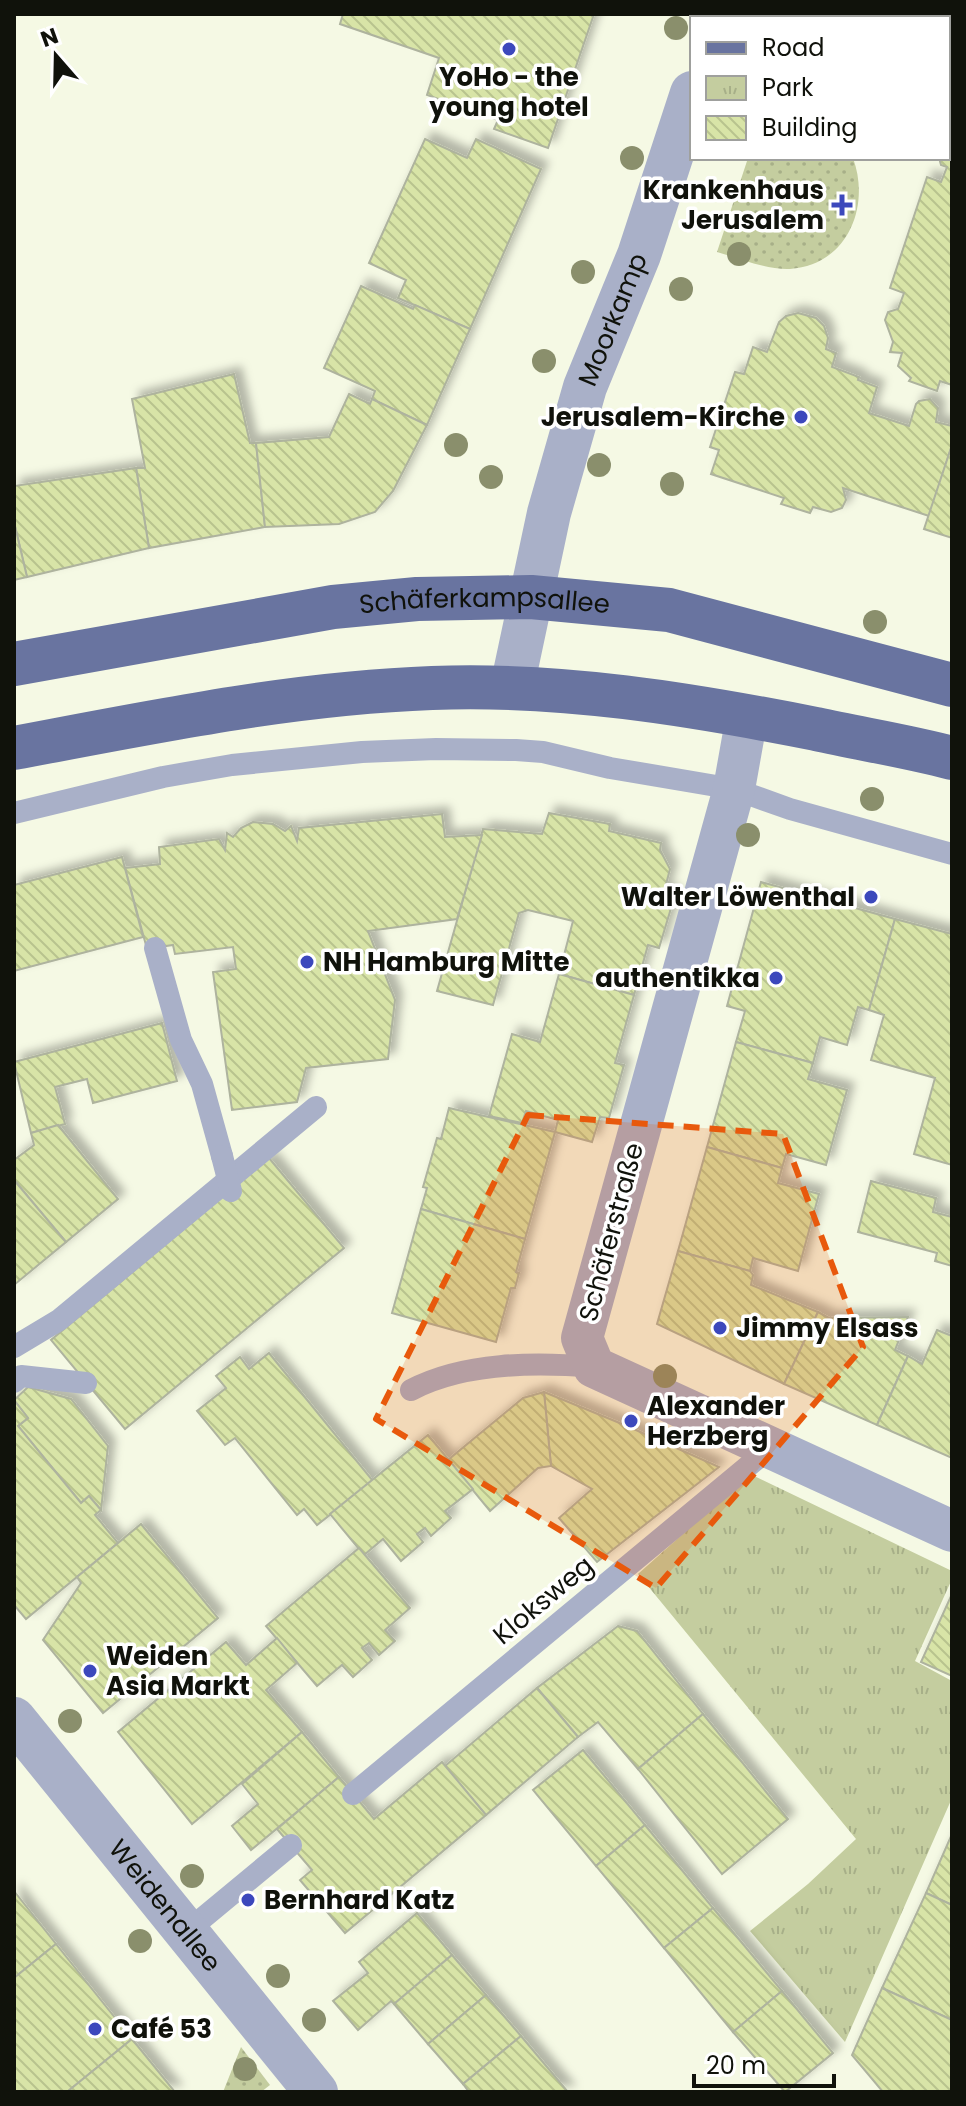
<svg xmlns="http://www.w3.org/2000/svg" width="966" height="2106" viewBox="0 0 966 2106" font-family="Poppins,sans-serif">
	<defs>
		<pattern id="grass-dots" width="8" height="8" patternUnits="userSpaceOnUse" patternTransform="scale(2)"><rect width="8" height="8" fill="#c4cd9f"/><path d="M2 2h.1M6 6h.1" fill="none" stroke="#a7af88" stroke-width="1.8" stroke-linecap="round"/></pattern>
		<pattern id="park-tufts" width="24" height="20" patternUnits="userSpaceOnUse" patternTransform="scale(2)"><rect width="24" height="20" fill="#c4cd9f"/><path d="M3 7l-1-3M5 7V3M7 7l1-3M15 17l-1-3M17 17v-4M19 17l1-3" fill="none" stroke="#a7af88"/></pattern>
		<pattern id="building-back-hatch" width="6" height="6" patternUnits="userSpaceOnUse" patternTransform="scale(2)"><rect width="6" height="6" fill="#d8e4a7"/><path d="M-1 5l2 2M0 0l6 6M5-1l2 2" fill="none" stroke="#b8c38e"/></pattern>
		<filter id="shadow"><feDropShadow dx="7" dy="-7" stdDeviation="4" flood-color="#0004"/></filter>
	</defs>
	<rect width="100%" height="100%" fill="#f5f9e4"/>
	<!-- grass -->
	<g fill="url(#grass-dots)">
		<path d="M748,158H853C871,207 847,265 790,269C766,270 739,258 717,252Z"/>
		<polygon points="241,2047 270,2085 261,2092 223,2092"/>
	</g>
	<!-- park -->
	<polygon fill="url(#park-tufts)" points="750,1474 952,1571 952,1579 915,1661 952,1681 952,1798 845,2042 750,1931 808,1884 856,1839 638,1574"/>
	<!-- building -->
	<g fill="url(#building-back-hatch)" stroke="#aeb39e" stroke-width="2" filter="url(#shadow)">
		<polygon points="343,14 594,14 548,148 494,129 498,120 427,95 439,58 340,24"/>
		<polygon points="425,139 467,158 476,139 541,169 470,329 398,298 406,280 369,263"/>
		<polygon points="952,143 952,385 940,381 937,391 909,381 911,378 898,366 902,353 890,352 893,342 885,320 888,312 898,309 904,293 890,288 927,177 941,182 947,167 941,165 939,158 948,158 948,144"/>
		<polygon points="361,286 413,309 415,305 470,329 427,425 372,399 375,391 324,368"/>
		<polygon points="798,313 816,318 824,326 828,338 826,349 836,353 832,367 859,377 858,380 877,387 869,413 909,426 916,404 919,401 930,399 938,408 936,422 952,426 952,445 929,516 843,488 846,500 842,508 831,512 813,507 810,513 781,504 784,498 711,474 719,450 710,447 735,372 744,374 753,347 767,352 779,322 786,316"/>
		<polygon points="234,374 250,443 256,443 265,527 149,548 136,468 145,468 132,399"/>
		<polygon points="349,394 370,404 372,399 427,425 393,491 375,512 339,524 265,527 256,443 329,437"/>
		<polygon points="952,445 952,538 924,529"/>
		<polygon points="136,468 149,548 27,577 14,522 14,486"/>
		<polygon points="14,522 27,577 14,580"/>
		<polygon points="549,813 610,824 609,831 661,843 660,850 670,869 664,892 675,895 659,948 648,945 634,995 559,974 573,921 528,910 519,913 493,1005 437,991 483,829 542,834"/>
		<polygon points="442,814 445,837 482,835 457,919 368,931 395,1000 388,1059 306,1068 297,1102 232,1110 213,972 236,969 233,947 175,954 173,945 147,949 125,868 160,864 159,847 219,839 225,850 227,833 233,837 241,828 253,822 273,824 285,831 291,826 297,841 299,828"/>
		<polygon points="122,857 143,937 14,971 14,885"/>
		<polygon points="761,882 895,919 869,1010 858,1007 847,1045 820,1037 813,1063 736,1042 745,1011 727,1006"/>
		<polygon points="895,919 952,934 952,1165 914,1154 935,1078 871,1060 884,1015 869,1010"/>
		<polygon points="559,974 634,995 615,1063 624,1065 609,1118 600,1117 592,1142 555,1132 558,1120 526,1111 522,1123 489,1116 512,1034 540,1042"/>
		<polygon points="162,1023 177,1081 93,1103 87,1079 55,1087 65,1124 31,1133 14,1062"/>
		<polygon points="736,1042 813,1063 808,1079 847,1090 826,1165 786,1154 782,1168 707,1147"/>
		<polygon points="449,1108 555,1132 525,1239 421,1209 427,1188 423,1187 437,1138 441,1139"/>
		<polygon points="58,1125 118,1199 66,1242 14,1180 14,1160 34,1145 31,1133"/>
		<polygon points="707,1147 782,1168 778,1183 819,1194 798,1271 753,1258 750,1271 678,1251"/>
		<polygon points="269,1158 344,1248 125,1429 51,1340"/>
		<polygon points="14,1180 66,1242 14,1285"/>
		<polygon points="871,1181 936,1198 933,1212 952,1217 952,1266 935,1261 937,1253 858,1232"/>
		<polygon points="421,1209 525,1239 516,1272 519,1273 515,1288 511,1288 496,1342 392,1313"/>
		<polygon points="678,1251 750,1271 753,1275 751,1285 818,1312 784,1384 657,1324"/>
		<polygon points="818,1312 829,1318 908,1317 895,1350 908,1356 877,1425 784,1384"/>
		<polygon points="937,1330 952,1336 952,1458 877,1425 908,1356 922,1364"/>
		<polygon points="269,1353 373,1481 317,1525 304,1509 297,1515 235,1438 225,1445 197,1411 226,1388 216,1376 240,1357 249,1369"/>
		<polygon points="28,1387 71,1399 108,1446 101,1510 89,1496 81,1503 18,1426 28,1418 14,1400"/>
		<polygon points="544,1392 627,1426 719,1467 597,1562 559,1518 592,1489 551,1466"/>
		<polygon points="544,1392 551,1466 538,1468 490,1511 448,1460 523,1398"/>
		<polygon points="14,1400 28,1418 18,1426 81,1503 89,1496 101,1510 95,1515 118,1543 26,1619 14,1605"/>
		<polygon points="428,1435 473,1489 445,1511 451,1518 431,1536 425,1528 417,1534 423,1542 401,1561 383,1539 364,1555 330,1514"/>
		<polygon points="141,1524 218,1618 103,1713 43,1640 81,1583 77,1577"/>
		<polygon points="359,1548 410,1608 385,1630 395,1641 379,1655 369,1643 362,1648 372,1660 353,1677 342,1665 317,1686 266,1626"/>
		<polygon points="952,1594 952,1676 921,1662"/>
		<polygon points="618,1626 637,1631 703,1714 638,1769 598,1722 578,1737 537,1688"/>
		<polygon points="277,1638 297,1663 266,1690 302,1732 192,1824 118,1732 226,1642 246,1665"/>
		<polygon points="537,1688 578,1737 486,1815 445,1766"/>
		<polygon points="703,1714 788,1819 722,1874 638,1769"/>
		<polygon points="302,1732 339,1777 251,1850 232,1826 258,1804 242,1784"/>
		<polygon points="583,1750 645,1825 596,1866 533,1790"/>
		<polygon points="442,1762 486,1815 345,1933 300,1880 312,1870 277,1829 339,1777 374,1819"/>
		<polygon points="645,1825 713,1908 664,1948 596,1866"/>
		<polygon points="952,1834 952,1905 926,1893"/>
		<polygon points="14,1891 56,1944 14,1978"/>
		<polygon points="926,1893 952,1905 952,2020 882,1988"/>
		<polygon points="713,1908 782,1991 733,2032 664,1948"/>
		<polygon points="417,1913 452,1955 394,2004 391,2001 358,2030 333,2001 368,1973 359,1962"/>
		<polygon points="56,1944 132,2039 67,2092 14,2092 14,1978"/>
		<polygon points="452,1955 486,1995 428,2044 394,2004"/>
		<polygon points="882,1988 952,2020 951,2092 883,2092 852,2055"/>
		<polygon points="782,1991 833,2053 785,2092 733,2032"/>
		<polygon points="486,1995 521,2036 463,2084 428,2044"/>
		<polygon points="521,2036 568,2092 469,2092 463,2084"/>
		<polygon points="132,2039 175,2092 67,2092"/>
	</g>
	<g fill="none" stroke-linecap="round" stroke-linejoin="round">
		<!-- service -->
		<g stroke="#a9b0c8" stroke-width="22">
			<polyline points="14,813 163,777 232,765 362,752 436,749 516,750 543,752 610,768 734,789 790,809 952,854"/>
			<polyline points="155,948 181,1040 202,1084 222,1156"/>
			<polyline points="14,1347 59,1320 316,1107"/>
			<polyline points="14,1382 21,1376 86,1383"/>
			<path d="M411,1390C464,1362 535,1362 594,1367"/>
			<polyline points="353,1794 770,1448"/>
			<polyline points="186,1932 291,1845"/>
		</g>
		<!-- minor -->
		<polyline stroke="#a9b0c8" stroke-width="42" points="747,716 734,789 582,1338 594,1367 952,1531"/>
		<!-- tertiary -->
		<g stroke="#a9b0c8" stroke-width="44">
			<polyline points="717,18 719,14"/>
			<path id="s1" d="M512,687L549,513L585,387L639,255L692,93"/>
			<path id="s2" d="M14,1719L316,2092"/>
		</g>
		<!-- primary -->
		<g stroke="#6974a0" stroke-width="44">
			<path id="s3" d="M14,664L333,607L417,599L531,597L669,610L952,685"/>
			<path d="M14,748C152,722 292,693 432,688C561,683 690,704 816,729C861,739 907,746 952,758"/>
		</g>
		<!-- service-bridge -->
		<polyline stroke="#a9b0c8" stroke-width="22" points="222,1156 231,1191"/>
	</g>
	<!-- trees -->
	<g fill="#8a8f6c">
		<circle cx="676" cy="28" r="12"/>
		<circle cx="632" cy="158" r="12"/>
		<circle cx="739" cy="254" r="12"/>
		<circle cx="583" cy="272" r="12"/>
		<circle cx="681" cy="289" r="12"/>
		<circle cx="544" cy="361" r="12"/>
		<circle cx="456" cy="445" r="12"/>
		<circle cx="599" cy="465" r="12"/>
		<circle cx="491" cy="477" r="12"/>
		<circle cx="672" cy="484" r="12"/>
		<circle cx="875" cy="622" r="12"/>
		<circle cx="872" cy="799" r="12"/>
		<circle cx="748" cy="835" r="12"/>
		<circle cx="665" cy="1376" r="12"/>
		<circle cx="70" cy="1721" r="12"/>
		<circle cx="192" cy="1876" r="12"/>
		<circle cx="140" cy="1941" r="12"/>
		<circle cx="278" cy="1976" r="12"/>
		<circle cx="314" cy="2020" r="12"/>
		<circle cx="245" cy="2069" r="12"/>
	</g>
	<!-- marked area -->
	<path fill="#e8590c" fill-opacity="0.2" stroke="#e8590c" stroke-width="6" stroke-dasharray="16 10" stroke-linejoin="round" d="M528,1115L783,1134L863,1347L656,1588L376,1419Z"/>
	<!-- markers -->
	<g fill="#3c48bc" stroke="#fff" stroke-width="3">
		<circle cx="509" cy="49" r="8"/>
		<path d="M838 193h8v8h8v8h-8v8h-8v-8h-8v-8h8z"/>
		<circle cx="801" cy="417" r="8"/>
		<circle cx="871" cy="897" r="8"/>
		<circle cx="307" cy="962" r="8"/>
		<circle cx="776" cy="978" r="8"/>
		<circle cx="720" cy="1328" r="8"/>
		<circle cx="631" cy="1421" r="8"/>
		<circle cx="90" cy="1671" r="8"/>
		<circle cx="248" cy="1900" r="8"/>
		<circle cx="95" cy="2029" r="8"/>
	</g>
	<g text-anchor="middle" stroke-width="7" stroke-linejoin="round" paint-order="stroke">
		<!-- poi labels -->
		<g font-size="26" font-weight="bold" fill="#10120b" stroke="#fff" text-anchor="start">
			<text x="509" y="86" text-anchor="middle">YoHo - the<tspan x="509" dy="30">young hotel</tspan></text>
			<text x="824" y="199" text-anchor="end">Krankenhaus<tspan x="824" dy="30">Jerusalem</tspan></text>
			<text x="785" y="426" text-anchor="end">Jerusalem-Kirche</text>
			<text x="855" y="906" text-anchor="end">Walter Löwenthal</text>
			<text x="323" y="971">NH Hamburg Mitte</text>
			<text x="760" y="987" text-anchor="end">authentikka</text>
			<text x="736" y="1337">Jimmy Elsass</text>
			<text x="647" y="1415">Alexander<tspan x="647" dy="30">Herzberg</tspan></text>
			<text x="106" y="1665">Weiden<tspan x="106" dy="30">Asia Markt</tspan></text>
			<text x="264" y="1909">Bernhard Katz</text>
			<text x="111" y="2038">Café 53</text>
		</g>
		<!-- street labels -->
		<g font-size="26" fill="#10120b" stroke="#fff">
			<text dy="9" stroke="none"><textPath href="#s1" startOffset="382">Moorkamp</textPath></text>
			<text dy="9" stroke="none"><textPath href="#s3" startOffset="476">Schäferkampsallee</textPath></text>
			<text transform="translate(611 1232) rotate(-75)" y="9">Schäferstraße</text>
			<text transform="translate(543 1600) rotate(-40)" y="9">Kloksweg</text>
			<text dy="9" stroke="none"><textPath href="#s2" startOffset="240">Weidenallee</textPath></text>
		</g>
	</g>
	<!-- border -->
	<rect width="966" height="2106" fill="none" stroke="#10120b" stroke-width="32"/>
	<!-- legend -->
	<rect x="690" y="16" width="260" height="144" fill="#ffffff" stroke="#9fa09d" stroke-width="2"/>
	<rect x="706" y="42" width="40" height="12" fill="#6974a0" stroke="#9fa09d" stroke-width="2"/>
	<text x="762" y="56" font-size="24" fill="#10120b">Road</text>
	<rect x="706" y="76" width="40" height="24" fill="url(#park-tufts)" stroke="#9fa09d" stroke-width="2"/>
	<text x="762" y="96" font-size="24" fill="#10120b">Park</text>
	<rect x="706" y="116" width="40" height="24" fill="url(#building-back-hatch)" stroke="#9fa09d" stroke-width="2"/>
	<text x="762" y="136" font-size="24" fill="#10120b">Building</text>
	<!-- north arrow -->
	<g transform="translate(56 56) rotate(340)" stroke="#ffffff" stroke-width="6" paint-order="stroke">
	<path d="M0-6L14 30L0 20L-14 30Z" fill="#10120b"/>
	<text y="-12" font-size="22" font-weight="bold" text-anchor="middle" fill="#10120b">N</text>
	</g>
	<!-- scale -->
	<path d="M694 2074v12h140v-12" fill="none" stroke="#10120b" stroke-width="4"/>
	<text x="706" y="2074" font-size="24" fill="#10120b" stroke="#ffffff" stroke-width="6" paint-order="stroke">20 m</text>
</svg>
